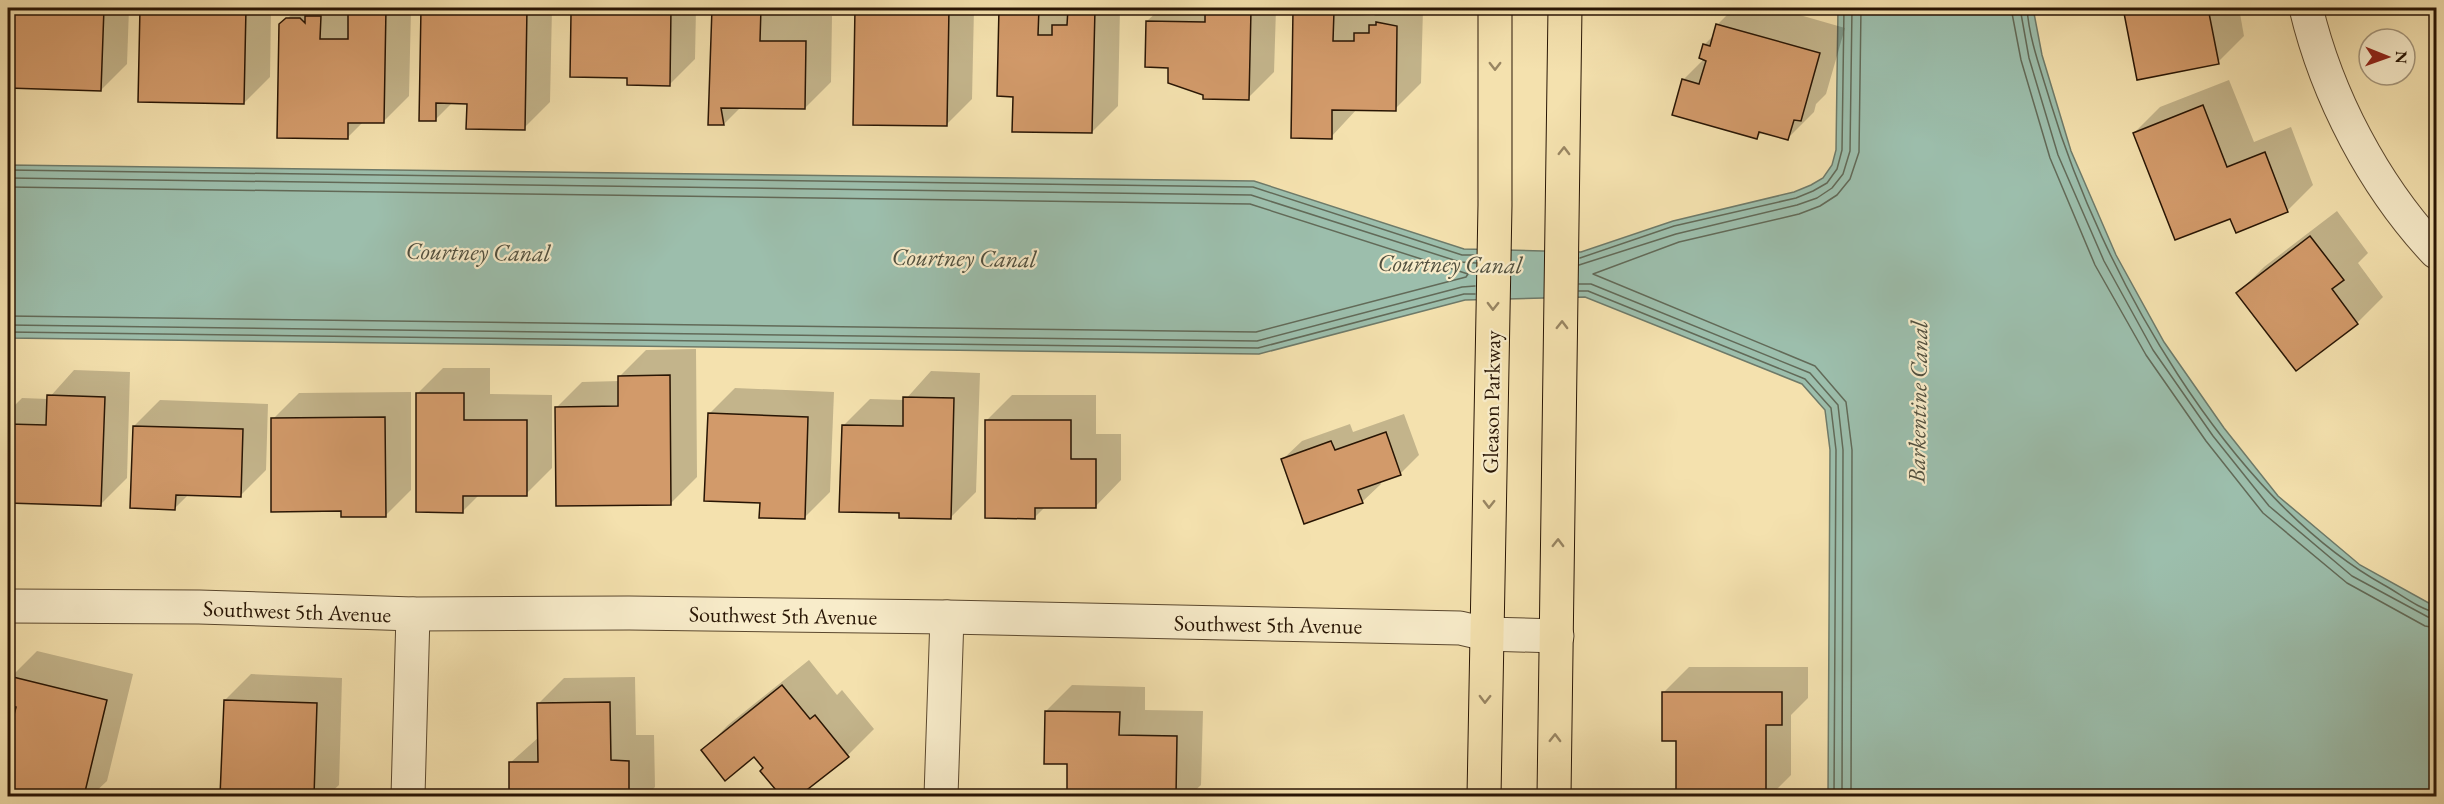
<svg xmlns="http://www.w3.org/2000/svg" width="2444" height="804" viewBox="0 0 2444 804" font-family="'EB Garamond',serif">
	<rect width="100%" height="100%" fill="#f4e1ae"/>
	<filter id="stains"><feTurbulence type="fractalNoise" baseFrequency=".00333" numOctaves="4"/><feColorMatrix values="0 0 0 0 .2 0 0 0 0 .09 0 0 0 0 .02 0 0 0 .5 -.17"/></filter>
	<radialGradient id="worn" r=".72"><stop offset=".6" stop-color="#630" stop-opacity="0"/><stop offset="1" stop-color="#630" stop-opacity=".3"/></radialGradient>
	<!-- water -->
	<polygon fill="#9cbeac" stroke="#6e7a69" stroke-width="1.5" points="1838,8 2033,8 2042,55 2071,151 2116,255 2164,342 2224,428 2278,496 2360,565 2436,607 2436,796 1828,796 1830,450 1825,410 1802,384 1585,297 1465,300 1259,354 8,338 8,165 1254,181 1464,249 1581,252 1673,221 1794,192 1811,185 1823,178 1832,165 1836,150"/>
	<!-- shadow -->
	<g fill="#0003">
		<polygon points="8,8 129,8 127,64 101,90 8,86"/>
		<polygon points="141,8 271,8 270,77 244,103 139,101"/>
		<polygon points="298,8 346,8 346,13 350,13 350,8 411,8 409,96 383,122 363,122 348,137 281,25"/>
		<polygon points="422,8 552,8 550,102 524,128 468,102 453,102 436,119 420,119"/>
		<polygon points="580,8 696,8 695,59 669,85 629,77 573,14"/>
		<polygon points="713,8 785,8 785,15 832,16 831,82 805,108 741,107 724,124 709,124"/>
		<polygon points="856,8 974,8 972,99 946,125 854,123"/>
		<polygon points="1000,8 1120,8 1118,106 1092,132 1015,95 999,95"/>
		<polygon points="1161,8 1276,8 1274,72 1248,98 1205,94 1170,66 1147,21"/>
		<polygon points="1298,8 1359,8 1359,15 1374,16 1382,8 1423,8 1421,83 1395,109 1357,109 1331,137 1295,11"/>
		<polygon points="1734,8 1775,8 1845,28 1826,94 1816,104 1814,112 1788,138 1763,131 1757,137 1683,80 1704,59 1704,45 1715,34 1717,25"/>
		<polygon points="2125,8 2239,8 2244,36 2218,62 2138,78"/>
		<polygon points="2229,80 2254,142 2291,127 2313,185 2287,211 2231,217 2134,133 2160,107"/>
		<polygon points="2337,211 2368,253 2358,263 2383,297 2357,323 2296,369 2238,293 2264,267"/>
		<polygon points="696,349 697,477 671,503 556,408 582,382 620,381 620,376 646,350"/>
		<polygon points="443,368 490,368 490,394 552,395 552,468 526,494 480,494 463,511 417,394"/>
		<polygon points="74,370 130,372 127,478 101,504 8,501 8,412 22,398 48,399"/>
		<polygon points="931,371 980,373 976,492 950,518 900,512 844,425 870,399 905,400"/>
		<polygon points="735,388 834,392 830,492 804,518 762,501 709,414"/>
		<polygon points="411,392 411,490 385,516 343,510 273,419 299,393"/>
		<polygon points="1012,395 1096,395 1096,434 1121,434 1121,480 1095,507 1045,507 1035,517 986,421"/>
		<polygon points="160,400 268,404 266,470 240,496 189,494 175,508 134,426"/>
		<polygon points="1404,414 1419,455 1400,474 1380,481 1381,484 1362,502 1283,459 1302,441 1350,424 1353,432"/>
		<polygon points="37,651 133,674 107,781 91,796 38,796 8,789 8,708 12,704 8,703 8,689 11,677"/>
		<polygon points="809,660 837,695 842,690 874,729 848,755 796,796 783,796 762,771 765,768 754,755 703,751 728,725"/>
		<polygon points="1689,667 1808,667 1808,698 1791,715 1791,775 1770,796 1677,796 1677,739 1663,693"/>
		<polygon points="251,674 342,678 339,785 327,796 222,796 225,700"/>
		<polygon points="635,677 636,735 654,735 655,787 646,796 510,796 510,763 539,737 538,704 564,678"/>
		<polygon points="1072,685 1145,687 1145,710 1203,711 1201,785 1189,796 1068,796 1069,763 1046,711"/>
	</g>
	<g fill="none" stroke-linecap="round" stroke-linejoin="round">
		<!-- shore -->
		<g stroke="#626a58" stroke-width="1.5">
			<polyline points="2011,8 2021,60 2050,158 2095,265 2146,355 2206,441 2263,513 2347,583 2425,626 2436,628"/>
			<polyline points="2020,8 2029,58 2058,155 2104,261 2153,350 2213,436 2269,506 2352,576 2428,617 2436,619"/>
			<path d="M2027,8C2029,40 2042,73 2051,104C2101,271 2228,498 2384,585C2399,593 2420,610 2436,612"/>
			<polyline points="8,170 1253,187 1462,255 1476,255"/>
			<polyline points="8,178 1251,195 1460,262 1476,263"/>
			<polyline points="8,187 1250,204 1468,274 1466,277 1256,332 8,316"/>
			<polyline points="1580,258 1674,226 1796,198 1813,191 1827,183 1837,169 1842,150 1844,8"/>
			<polyline points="1579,265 1676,234 1797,205 1817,198 1832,188 1843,174 1850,151 1852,8"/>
			<polyline points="1579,284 1591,284 1810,373 1838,405 1843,450 1842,796"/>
			<polyline points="1579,291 1588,291 1805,379 1831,408 1836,450 1834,796"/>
			<polyline points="8,325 1257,341 1462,287 1475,286"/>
			<polyline points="8,332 1258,348 1464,294 1475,294"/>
			<polyline points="1851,796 1852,450 1846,402 1815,366 1593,274 1679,242 1799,214 1820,206 1837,195 1850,179 1859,152 1861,8"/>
		</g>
	</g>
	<!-- building -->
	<g fill="#d29a6a" stroke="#281504" stroke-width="1.5">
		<polygon points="8,8 104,8 101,91 8,88"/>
		<polygon points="140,8 246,8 244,104 138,102"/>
		<polygon points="348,8 386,8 384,123 348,123 348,139 277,138 279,24 286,18 300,18 305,23 305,16 321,16 320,39 348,39"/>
		<polygon points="421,8 527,8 525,130 466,129 467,104 436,103 436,121 419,121"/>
		<polygon points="623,8 671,8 670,86 627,85 627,78 570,77 571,14 622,14"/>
		<polygon points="712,8 761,8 760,41 806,41 805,109 721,108 724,125 708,125"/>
		<polygon points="855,8 949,8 947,126 853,125"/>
		<polygon points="999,8 1039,8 1038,35 1052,35 1052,25 1067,25 1068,8 1095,9 1092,133 1012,132 1013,97 997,96"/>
		<polygon points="2123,8 2208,8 2219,64 2137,80"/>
		<polygon points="1205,10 1251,10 1249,100 1203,99 1203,95 1168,83 1168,68 1145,67 1146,21 1205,22"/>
		<polygon points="1293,10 1334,11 1333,41 1354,41 1354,33 1369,33 1369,25 1376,25 1376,22 1397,26 1396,111 1332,110 1332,139 1291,138"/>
		<polygon points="1716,24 1820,53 1801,121 1794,120 1788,140 1759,132 1757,139 1672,115 1682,79 1699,84 1706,61 1699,58 1703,44 1710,46"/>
		<polygon points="2203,105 2227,167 2265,152 2288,212 2236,233 2230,219 2175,240 2133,133"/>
		<polygon points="2310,236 2344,280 2332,289 2358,324 2296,371 2236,293"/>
		<polygon points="670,375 671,505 556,506 555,407 618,406 618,376"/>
		<polygon points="416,393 464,393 464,420 527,420 527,496 463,496 463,513 416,512"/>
		<polygon points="47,395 105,397 101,506 8,503 8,424 46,425"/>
		<polygon points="903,397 954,398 951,519 899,518 899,513 839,512 842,425 903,426"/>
		<polygon points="708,413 808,417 805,519 759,518 760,503 704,501"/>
		<polygon points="385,417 386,517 341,517 341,511 271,512 271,418"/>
		<polygon points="985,420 1071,420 1071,459 1096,459 1096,508 1035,508 1035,519 985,518"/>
		<polygon points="133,426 243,429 241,497 176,495 175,510 130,508"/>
		<polygon points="1386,432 1401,475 1358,490 1363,503 1304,524 1281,459 1331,441 1335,450"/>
		<polygon points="9,676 107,700 84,796 32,796 8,791 8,730 10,731 16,707 8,705"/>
		<polygon points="782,685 810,719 815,715 849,757 799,796 781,796 760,771 763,768 754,757 725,781 701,750"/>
		<polygon points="1662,692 1782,692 1782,725 1766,725 1766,796 1676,796 1676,741 1662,741"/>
		<polygon points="224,700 317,703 314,796 220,796"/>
		<polygon points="610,702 611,760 629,761 629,796 509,796 509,762 538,762 537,703"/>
		<polygon points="1045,711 1120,712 1119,735 1177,736 1176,796 1067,796 1067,764 1044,764"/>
	</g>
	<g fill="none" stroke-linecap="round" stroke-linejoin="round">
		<defs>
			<g id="minor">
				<path d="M2306,8C2327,96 2374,186 2436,252"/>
				<polyline points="8,606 199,607 413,614 629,613 947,617 1460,628 1486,634 1557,636"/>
				<polyline points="408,796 413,614"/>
				<polyline points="941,796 947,617"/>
			</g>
			<g id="major">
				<polyline points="1484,796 1495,205 1495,8"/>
				<polyline points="1554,796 1565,8"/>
			</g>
		</defs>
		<!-- minor casing -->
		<use href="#minor" stroke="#5b482e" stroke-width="35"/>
		<!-- major casing -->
		<use href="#major" stroke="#281504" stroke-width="35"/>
		<!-- minor -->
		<use href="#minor" stroke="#f8ecca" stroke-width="33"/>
		<!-- major -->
		<use href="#major" stroke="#f4e1ae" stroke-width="33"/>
	</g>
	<!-- one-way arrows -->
	<defs><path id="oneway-chevron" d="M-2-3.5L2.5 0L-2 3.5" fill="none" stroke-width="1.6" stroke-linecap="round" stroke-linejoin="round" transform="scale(1.5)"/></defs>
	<g stroke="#988562">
		<use href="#oneway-chevron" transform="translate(1495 66) rotate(90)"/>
		<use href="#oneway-chevron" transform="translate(1564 151) rotate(-89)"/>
		<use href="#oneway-chevron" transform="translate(1493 306) rotate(91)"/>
		<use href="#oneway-chevron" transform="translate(1562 325) rotate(-89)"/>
		<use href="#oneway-chevron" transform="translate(1489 504) rotate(91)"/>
		<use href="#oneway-chevron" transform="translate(1558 543) rotate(-89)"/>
		<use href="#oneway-chevron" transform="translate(1485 699) rotate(91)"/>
		<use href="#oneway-chevron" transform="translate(1555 738) rotate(-89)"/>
	</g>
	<g text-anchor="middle" stroke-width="4.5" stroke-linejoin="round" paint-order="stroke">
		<!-- street labels -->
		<g font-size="22" fill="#281504" stroke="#f8ecca">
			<text transform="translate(1491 402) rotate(-89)" y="8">Gleason Parkway</text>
			<text transform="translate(297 611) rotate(2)" y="8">Southwest 5th Avenue</text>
			<text transform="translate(783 615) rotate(1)" y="8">Southwest 5th Avenue</text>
			<text transform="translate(1268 624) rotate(1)" y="8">Southwest 5th Avenue</text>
		</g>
		<!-- water labels -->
		<g font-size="24" font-style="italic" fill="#51503f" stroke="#f8ecca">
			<text transform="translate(478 252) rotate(1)" y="8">Courtney Canal</text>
			<text transform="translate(964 258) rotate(1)" y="8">Courtney Canal</text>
			<text transform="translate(1450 264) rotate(1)" y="8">Courtney Canal</text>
			<text transform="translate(1918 402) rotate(-89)" y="8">Barkentine Canal</text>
		</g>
	</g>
	<!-- margin -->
	<rect width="2444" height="804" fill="none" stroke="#f4e1ae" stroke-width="30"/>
	<rect x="9" y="9" width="2426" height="786" fill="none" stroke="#281504" stroke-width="3"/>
	<rect x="15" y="15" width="2414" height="774" fill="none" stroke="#281504" stroke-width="1.5"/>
	<!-- north arrow -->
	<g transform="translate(2387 57) rotate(91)"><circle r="28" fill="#f8ecca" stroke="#a5967b" stroke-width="1.5"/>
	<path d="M0-4.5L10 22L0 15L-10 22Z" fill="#8f2418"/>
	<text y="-9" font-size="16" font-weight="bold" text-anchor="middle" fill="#281504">N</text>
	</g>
	<rect width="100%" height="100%" filter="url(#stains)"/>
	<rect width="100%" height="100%" fill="url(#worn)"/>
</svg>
